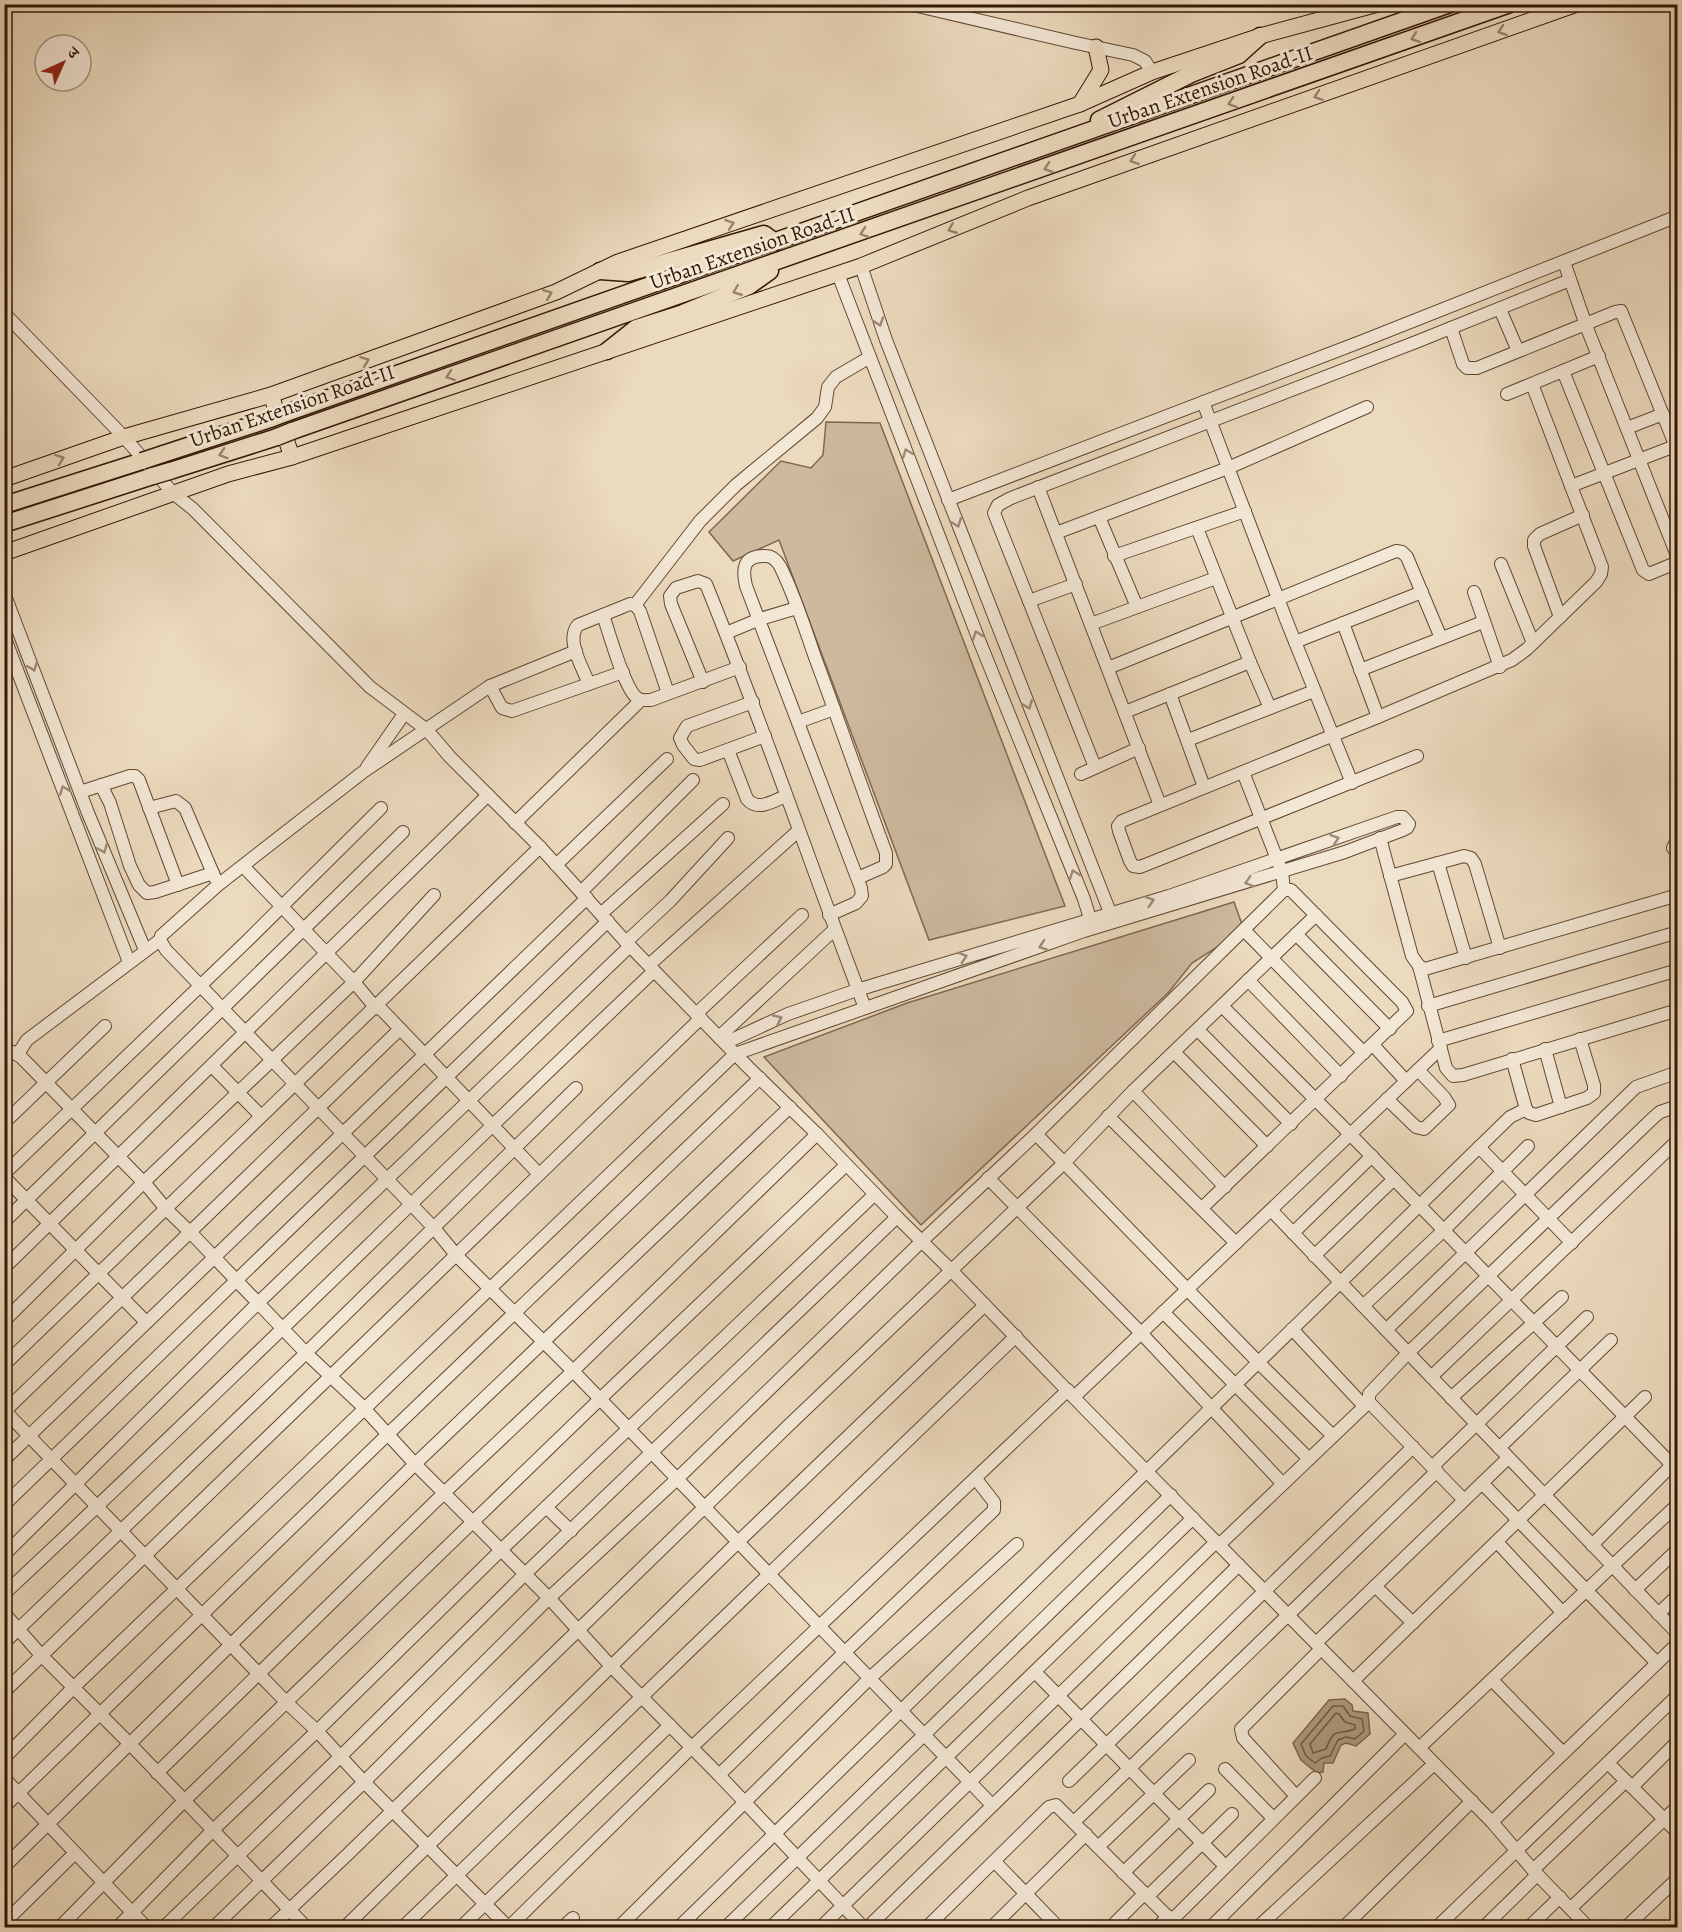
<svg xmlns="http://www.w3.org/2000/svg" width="1682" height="1932" viewBox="0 0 1682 1932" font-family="Alegreya,'Noto Serif Devanagari',serif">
	<rect width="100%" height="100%" fill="#ecdabe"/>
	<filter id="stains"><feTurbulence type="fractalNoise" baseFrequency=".00333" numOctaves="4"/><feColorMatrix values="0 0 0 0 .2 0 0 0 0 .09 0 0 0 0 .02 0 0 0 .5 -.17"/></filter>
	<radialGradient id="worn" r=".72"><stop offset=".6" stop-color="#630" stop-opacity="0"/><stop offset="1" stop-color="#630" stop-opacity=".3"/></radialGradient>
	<!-- green -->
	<g fill="#cdb99e" stroke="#806850" stroke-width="1.5">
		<polygon points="826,422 880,423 1065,906 929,940 779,540 733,561 709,532 781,461 811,468 823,455"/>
		<polygon points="1234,902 1244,930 1192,963 1169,992 921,1225 764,1057 907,1003"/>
	</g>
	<!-- water -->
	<polygon fill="#ad987e" stroke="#7c654d" stroke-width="1.5" points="1345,1699 1352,1705 1353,1711 1368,1713 1370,1734 1356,1746 1346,1743 1341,1745 1333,1763 1324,1763 1323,1772 1317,1773 1301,1760 1293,1743 1329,1700"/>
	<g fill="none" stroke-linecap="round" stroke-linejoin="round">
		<!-- shore -->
		<g stroke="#705840" stroke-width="1.5">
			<polygon points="1333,1706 1343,1706 1350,1716 1362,1719 1364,1731 1355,1739 1346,1737 1338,1740 1330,1756 1322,1758 1315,1763 1306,1756 1301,1744"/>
			<path d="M1336,1713L1339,1714L1345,1722L1355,1725V1729C1338,1736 1335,1725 1326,1749L1313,1753L1310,1744Z"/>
		</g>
		<defs>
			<g id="minor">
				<polyline points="909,4 1076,43 1133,55 1145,61 1152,72"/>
				<polyline points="1564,262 1587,328 1678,558"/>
				<polyline points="861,266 886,340 1113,920"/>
				<polyline points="838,274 979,640 1084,899 1092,925"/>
				<polyline points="1500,309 1518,351"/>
				<polyline points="4,313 124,437 173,493 193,509 370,687 427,730 450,757 540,847 626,942 748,1067 817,1134 897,1217 951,1270 1088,1412 1492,1822 1533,1870 1589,1928"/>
				<polyline points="1451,328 1463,364 1467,368 1477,368 1615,312 1621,311 1678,452"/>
				<polyline points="1563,371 1643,570 1649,574 1678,562"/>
				<polyline points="1507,394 1599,356"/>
				<polyline points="1203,402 1287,622 1352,783"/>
				<polyline points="1627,428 1663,414"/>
				<polyline points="1571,486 1675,446"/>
				<polyline points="1038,487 1160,805"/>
				<polyline points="948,500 1360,342 1678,216"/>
				<polyline points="1099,517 1137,607"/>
				<polyline points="1197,528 1250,662 1270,708"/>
				<polyline points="1056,533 1228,468 1367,407"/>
				<polyline points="1114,556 1245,511"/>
				<polyline points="1501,564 1533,643"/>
				<polyline points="1474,592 1500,667"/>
				<polyline points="4,593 88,813 145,950"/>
				<polyline points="1029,601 1076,584"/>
				<polyline points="635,605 700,521 736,485 817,418 825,407 828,387 836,377 870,357"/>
				<path d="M603,615C609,632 624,688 637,698C641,701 646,700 651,700L740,667"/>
				<polyline points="1560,617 1534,546 1534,540 1540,534 1583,515"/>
				<polyline points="1343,623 1378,717"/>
				<polyline points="1091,624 1216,578"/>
				<polyline points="726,633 760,619 797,608"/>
				<polyline points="4,636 129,962"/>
				<polyline points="1295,642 1422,592"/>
				<polyline points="1108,668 1396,551 1402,552 1407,557 1441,638"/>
				<polyline points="1360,670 1483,622"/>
				<polyline points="623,672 512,711 502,708 490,686 363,772 218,885 161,936 160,940 166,950 434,1228 457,1256 573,1371 992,1805"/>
				<path d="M703,682L671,604L670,596L676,588L698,581L706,584C763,724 811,867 865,1008"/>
				<path d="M589,684C583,668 565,640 578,625L630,604L635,605L640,611L668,693"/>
				<polyline points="490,686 576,651"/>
				<polyline points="1170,694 1204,787"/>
				<polyline points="753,702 687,726 680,738 683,745 694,759 700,760 765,736"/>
				<polyline points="1125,712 1250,662"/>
				<polyline points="798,722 834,709"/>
				<polyline points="1188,740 1314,691"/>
				<path d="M728,750L747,799C758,812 773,801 786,796"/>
				<polyline points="1417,756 1140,867 1133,866 1130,861 1119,831 1118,826 1122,821 1378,717 1512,660 1527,649 1596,582 1601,574 1602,567 1532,384"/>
				<polyline points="367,767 404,714"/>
				<polyline points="1095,767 994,513 998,505 1011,498 1416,342 1570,280"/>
				<polyline points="1243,772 1282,872 1284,890"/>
				<polyline points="1081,774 1139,748"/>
				<polyline points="101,785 110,803 130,866 139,885 147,893 155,892 213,873"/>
				<polyline points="80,792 130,776 135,776 139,780 178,885"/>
				<polyline points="149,808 176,801 185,808 215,878"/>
				<polyline points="515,823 641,700"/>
				<polyline points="1380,838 1412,956 1419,966 1425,969 1678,895"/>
				<polyline points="1678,838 1673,848 1678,853"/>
				<polyline points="1677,853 1678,868"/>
				<polyline points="1438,863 1466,958"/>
				<polyline points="556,865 667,759"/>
				<polyline points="243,866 354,982 375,1007 382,1010 539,1174"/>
				<polyline points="1390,876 1464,856 1471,858 1475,864 1500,948"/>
				<polyline points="581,892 693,780"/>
				<polyline points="602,913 723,804"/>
				<path d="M829,915L856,903L862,896L861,888L746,586C742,569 743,555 766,556C772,556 777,561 780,566C795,596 805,629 816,660C840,724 862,789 886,853V864L883,867L858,878"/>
				<polyline points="1244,930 1364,1053"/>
				<polyline points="1296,934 1390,1029"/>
				<polyline points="626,942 670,901 728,838"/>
				<polyline points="649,965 798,831"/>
				<polyline points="1419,966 1446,1068 1453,1076 1463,1075 1678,1010"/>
				<polyline points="1248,980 1341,1076"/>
				<polyline points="1222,1006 1350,1134 1678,1471"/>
				<polyline points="1428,1006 1678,932"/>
				<polyline points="696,1014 802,915"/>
				<polyline points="1198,1030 1291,1124"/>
				<polyline points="719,1037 835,929"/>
				<polyline points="1438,1041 1678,970"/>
				<polyline points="1373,1045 1406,1081"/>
				<polyline points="1545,1049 1561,1107"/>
				<polyline points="1174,1052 1267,1146"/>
				<polyline points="18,1054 27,1040 160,940"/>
				<polyline points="4,1057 13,1052 22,1058 148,1187 166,1209 192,1234 306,1353 361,1405 415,1464 549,1598 609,1664 719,1775 864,1928"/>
				<polyline points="1512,1059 1526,1109 1529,1113 1536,1115 1587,1098 1594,1093 1594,1085 1580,1039"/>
				<polyline points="212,1066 261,1116"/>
				<polyline points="1133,1091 1225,1187"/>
				<polyline points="1387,1099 1416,1127 1424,1129 1449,1105 1444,1097 1418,1070"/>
				<polyline points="1108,1116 1236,1243"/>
				<polyline points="4,1123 105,1026"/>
				<polyline points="1036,1134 1258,1362 1333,1436"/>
				<polyline points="1479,1147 1572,1243"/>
				<polyline points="4,1174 247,941 381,808"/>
				<polyline points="4,1177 146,1322"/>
				<polyline points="988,1178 1141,1333 1283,1484"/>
				<polyline points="1271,1210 1678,1634"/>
				<polyline points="4,1222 403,832"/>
				<polyline points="1293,1233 1372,1156"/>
				<polyline points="1314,1256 1394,1179"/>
				<polyline points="4,1268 488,795"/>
				<polyline points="1363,1306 1444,1230 1528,1146"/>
				<polyline points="1163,1312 1309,1459"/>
				<polyline points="4,1321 144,1182 354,982 434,895"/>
				<polyline points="1292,1329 1364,1406"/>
				<polyline points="1386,1330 1636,1087 1678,1072"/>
				<polyline points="4,1365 540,847"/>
				<polyline points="1431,1377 1678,1140"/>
				<polyline points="1074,1397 1441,1048"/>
				<polyline points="1451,1398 1562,1297"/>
				<polyline points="4,1410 287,1703 317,1731 364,1782 509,1928"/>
				<polyline points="4,1412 400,1029"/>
				<polyline points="1499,1448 1611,1340"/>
				<polyline points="4,1460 587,898"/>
				<polyline points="1432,1467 1587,1317"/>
				<polyline points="1482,1483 1657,1663"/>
				<polyline points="1464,1500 1369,1402 1369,1394 1408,1353 1653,1118 1660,1112 1678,1106"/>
				<polyline points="4,1505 608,921"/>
				<polyline points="546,1507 571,1531"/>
				<polyline points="1497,1542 1563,1613"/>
				<polyline points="1219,1545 1369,1402"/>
				<polyline points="1592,1545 1676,1461"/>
				<polyline points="4,1555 259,1302 630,946"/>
				<polyline points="1375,1586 1413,1623"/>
				<polyline points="1635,1590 1678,1549"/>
				<path d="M4,1594C224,1389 436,1177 654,971"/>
				<polyline points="4,1613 41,1655 131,1745 307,1928"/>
				<polyline points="1658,1614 1678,1595"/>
				<polyline points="4,1643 306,1353 576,1088"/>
				<polyline points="1316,1643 1508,1458"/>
				<polyline points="1035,1672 1225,1866"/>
				<polyline points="1492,1680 1563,1753"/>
				<polyline points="1353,1681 1645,1397"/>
				<polyline points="4,1692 701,1018"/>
				<polyline points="1419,1748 1678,1504"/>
				<polyline points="4,1758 74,1687 735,1054 1084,931 1345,852 1403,830 1407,828 1409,824 1403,817 1397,817 1169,896 857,990 788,1014 725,1043"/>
				<polyline points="1608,1763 1678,1833"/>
				<polyline points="1225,1769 1273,1818"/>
				<polyline points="157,1773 444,1493 573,1371 817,1134"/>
				<polyline points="719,1775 844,1653 994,1510 994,1502 976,1479"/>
				<polyline points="4,1778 147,1928"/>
				<polyline points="1069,1781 1413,1447"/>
				<polyline points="1632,1787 1678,1741"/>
				<polyline points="1296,1796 1243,1738 1241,1729 1321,1649"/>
				<polyline points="4,1807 388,1434 760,1078"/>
				<polyline points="1074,1822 1437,1471"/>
				<polyline points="1492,1822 1678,1643"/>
				<polyline points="1098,1847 1189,1760"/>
				<polyline points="995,1862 1059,1928"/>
				<polyline points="4,1867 415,1464 790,1107"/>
				<polyline points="1533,1870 1626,1781"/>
				<polyline points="1123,1873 1209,1790"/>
				<polyline points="1148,1896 1232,1814"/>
				<polyline points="1571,1908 1678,1806"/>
				<polyline points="1172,1920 1315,1778"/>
				<polyline points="4,1923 75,1853"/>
				<polyline points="1344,1927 1472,1801"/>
				<polyline points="59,1928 184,1801 600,1399 846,1165"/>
				<polyline points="117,1928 213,1830 317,1731 501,1550 875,1194"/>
				<polyline points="163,1928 341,1756 527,1572 897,1217"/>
				<polyline points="213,1928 364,1782 549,1598 677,1479 922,1241 1036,1134 1284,890 1291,890 1402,1002 1407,1011 1202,1208"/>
				<polyline points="270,1928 347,1855 789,1425 1064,1163 1133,1091 1316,915"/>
				<polyline points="344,1928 738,1542 985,1305"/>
				<polyline points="402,1928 1016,1336"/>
				<polyline points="460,1928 670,1725"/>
				<polyline points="508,1928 692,1747 1068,1390"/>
				<polyline points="562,1928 573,1918"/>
				<polyline points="618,1928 870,1678 1017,1544"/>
				<polyline points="678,1928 1510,1117 1526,1109"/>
				<polyline points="725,1928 1171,1495"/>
				<polyline points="770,1928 1193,1518"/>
				<polyline points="820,1928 1216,1542"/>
				<polyline points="867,1928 1239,1565"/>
				<polyline points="926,1928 1049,1807 1056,1805 1179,1928"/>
				<polyline points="991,1928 1086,1834"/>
				<polyline points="1110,1928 1145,1893"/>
				<polyline points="1157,1928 1168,1916"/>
				<polyline points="1210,1928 1405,1734"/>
				<polyline points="1257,1928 1434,1764"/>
				<polyline points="1436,1928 1678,1695"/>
				<polyline points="1483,1928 1537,1875"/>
				<polyline points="1528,1928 1560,1897"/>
				<polyline points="1625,1928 1678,1878"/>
			</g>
			<g id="major">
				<polyline points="1080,104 1101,70 1096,47"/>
				<polyline points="271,395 292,457"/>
				<polyline points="4,479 124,437 271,395 556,292 618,262 1080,104 1152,72 1260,36 1378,4"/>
				<polyline points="4,553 228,474 292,457 861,266 1028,198 1577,4"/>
			</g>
			<g id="highway">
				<polyline points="1099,120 1191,74 1239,55 1260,36"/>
				<polyline points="600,271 628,273 764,234 775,242"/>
				<polyline points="607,351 636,328 683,313 749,286 770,271"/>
				<polyline points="286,413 1450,4"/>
				<polyline points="292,431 1510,4"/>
				<polyline points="163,454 270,419"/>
				<polyline points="170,471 277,437"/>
				<polyline points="4,505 142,461"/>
				<polyline points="4,524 153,476"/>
			</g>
		</defs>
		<!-- minor casing -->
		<use href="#minor" stroke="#614832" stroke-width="14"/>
		<!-- major casing -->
		<use href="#major" stroke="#331803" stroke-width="17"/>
		<!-- highway casing -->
		<use href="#highway" stroke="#331803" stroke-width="19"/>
		<!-- minor -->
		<use href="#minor" stroke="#f3e7d5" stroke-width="12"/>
		<!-- major -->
		<use href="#major" stroke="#ecdabe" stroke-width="15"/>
		<!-- highway -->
		<use href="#highway" stroke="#ecdabe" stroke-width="16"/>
		<defs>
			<g id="highway-bridge">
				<polyline points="270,419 286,413"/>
				<polyline points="277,437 292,431"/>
				<polyline points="142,461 163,454"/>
				<polyline points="153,476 170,471"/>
			</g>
		</defs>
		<!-- highway-bridge casing -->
		<use href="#highway-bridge" stroke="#331803" stroke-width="19" stroke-linecap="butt"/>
		<!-- highway-bridge -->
		<use href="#highway-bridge" stroke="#ecdabe" stroke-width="16"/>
	</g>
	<!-- one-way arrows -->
	<defs><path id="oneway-chevron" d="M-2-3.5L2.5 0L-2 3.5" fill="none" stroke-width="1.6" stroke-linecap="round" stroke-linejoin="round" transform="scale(1.5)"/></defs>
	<g stroke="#99836a">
		<use href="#oneway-chevron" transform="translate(1502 31) rotate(161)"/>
		<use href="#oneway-chevron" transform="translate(1415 38) rotate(161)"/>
		<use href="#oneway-chevron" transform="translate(1318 96) rotate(161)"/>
		<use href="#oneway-chevron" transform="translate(1232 103) rotate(161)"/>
		<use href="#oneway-chevron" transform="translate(1134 160) rotate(161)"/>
		<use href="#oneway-chevron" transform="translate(1048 168) rotate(161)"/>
		<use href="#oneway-chevron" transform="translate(730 224) rotate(-19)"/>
		<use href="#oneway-chevron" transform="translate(952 229) rotate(158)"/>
		<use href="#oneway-chevron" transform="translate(864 233) rotate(161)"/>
		<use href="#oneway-chevron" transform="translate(737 291) rotate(158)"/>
		<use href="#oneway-chevron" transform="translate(548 294) rotate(-21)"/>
		<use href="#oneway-chevron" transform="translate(365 361) rotate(-20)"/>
		<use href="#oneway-chevron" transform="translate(450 376) rotate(161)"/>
		<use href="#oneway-chevron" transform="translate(223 454) rotate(162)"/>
		<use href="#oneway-chevron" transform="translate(60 459) rotate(-20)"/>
	</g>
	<g stroke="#9d8a76">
		<use href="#oneway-chevron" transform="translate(879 322) rotate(71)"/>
		<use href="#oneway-chevron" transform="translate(907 453) rotate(-111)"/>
		<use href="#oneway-chevron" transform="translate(957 523) rotate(69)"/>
		<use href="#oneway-chevron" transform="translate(977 635) rotate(-111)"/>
		<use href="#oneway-chevron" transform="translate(33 667) rotate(69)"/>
		<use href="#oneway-chevron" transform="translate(1028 705) rotate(69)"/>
		<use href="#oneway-chevron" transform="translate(64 790) rotate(-111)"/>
		<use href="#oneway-chevron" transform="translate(1335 839) rotate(-19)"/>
		<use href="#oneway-chevron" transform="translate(103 849) rotate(67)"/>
		<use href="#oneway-chevron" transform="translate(1074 874) rotate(-111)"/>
		<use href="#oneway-chevron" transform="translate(1249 882) rotate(163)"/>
		<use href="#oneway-chevron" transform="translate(1150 901) rotate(-17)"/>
		<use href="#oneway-chevron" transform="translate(1043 946) rotate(161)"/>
		<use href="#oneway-chevron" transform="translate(963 957) rotate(-17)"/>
		<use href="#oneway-chevron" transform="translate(778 1019) rotate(-25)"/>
	</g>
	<g text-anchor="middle" stroke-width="6" stroke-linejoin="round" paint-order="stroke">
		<!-- street labels -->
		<g font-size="21" fill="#331803" stroke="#f3e7d5">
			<text transform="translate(1210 87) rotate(-19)" y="7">Urban Extension Road-II</text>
			<text transform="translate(752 248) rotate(-19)" y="7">Urban Extension Road-II</text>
			<text transform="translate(292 406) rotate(-19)" y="7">Urban Extension Road-II</text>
		</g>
	</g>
	<!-- margin -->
	<rect width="1682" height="1932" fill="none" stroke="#ecdabe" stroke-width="24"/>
	<rect x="6" y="6" width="1670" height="1920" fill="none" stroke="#331803" stroke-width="3"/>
	<rect x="12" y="12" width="1658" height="1908" fill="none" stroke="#331803" stroke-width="1.5"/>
	<!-- north arrow -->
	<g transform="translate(63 63) rotate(45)"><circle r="28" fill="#f3e7d5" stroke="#a69481" stroke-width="1.5"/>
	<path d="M0-4.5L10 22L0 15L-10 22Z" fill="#8f2418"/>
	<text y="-9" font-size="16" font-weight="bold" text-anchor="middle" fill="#331803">उ</text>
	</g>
	<rect width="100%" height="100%" filter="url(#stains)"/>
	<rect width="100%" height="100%" fill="url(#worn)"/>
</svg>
